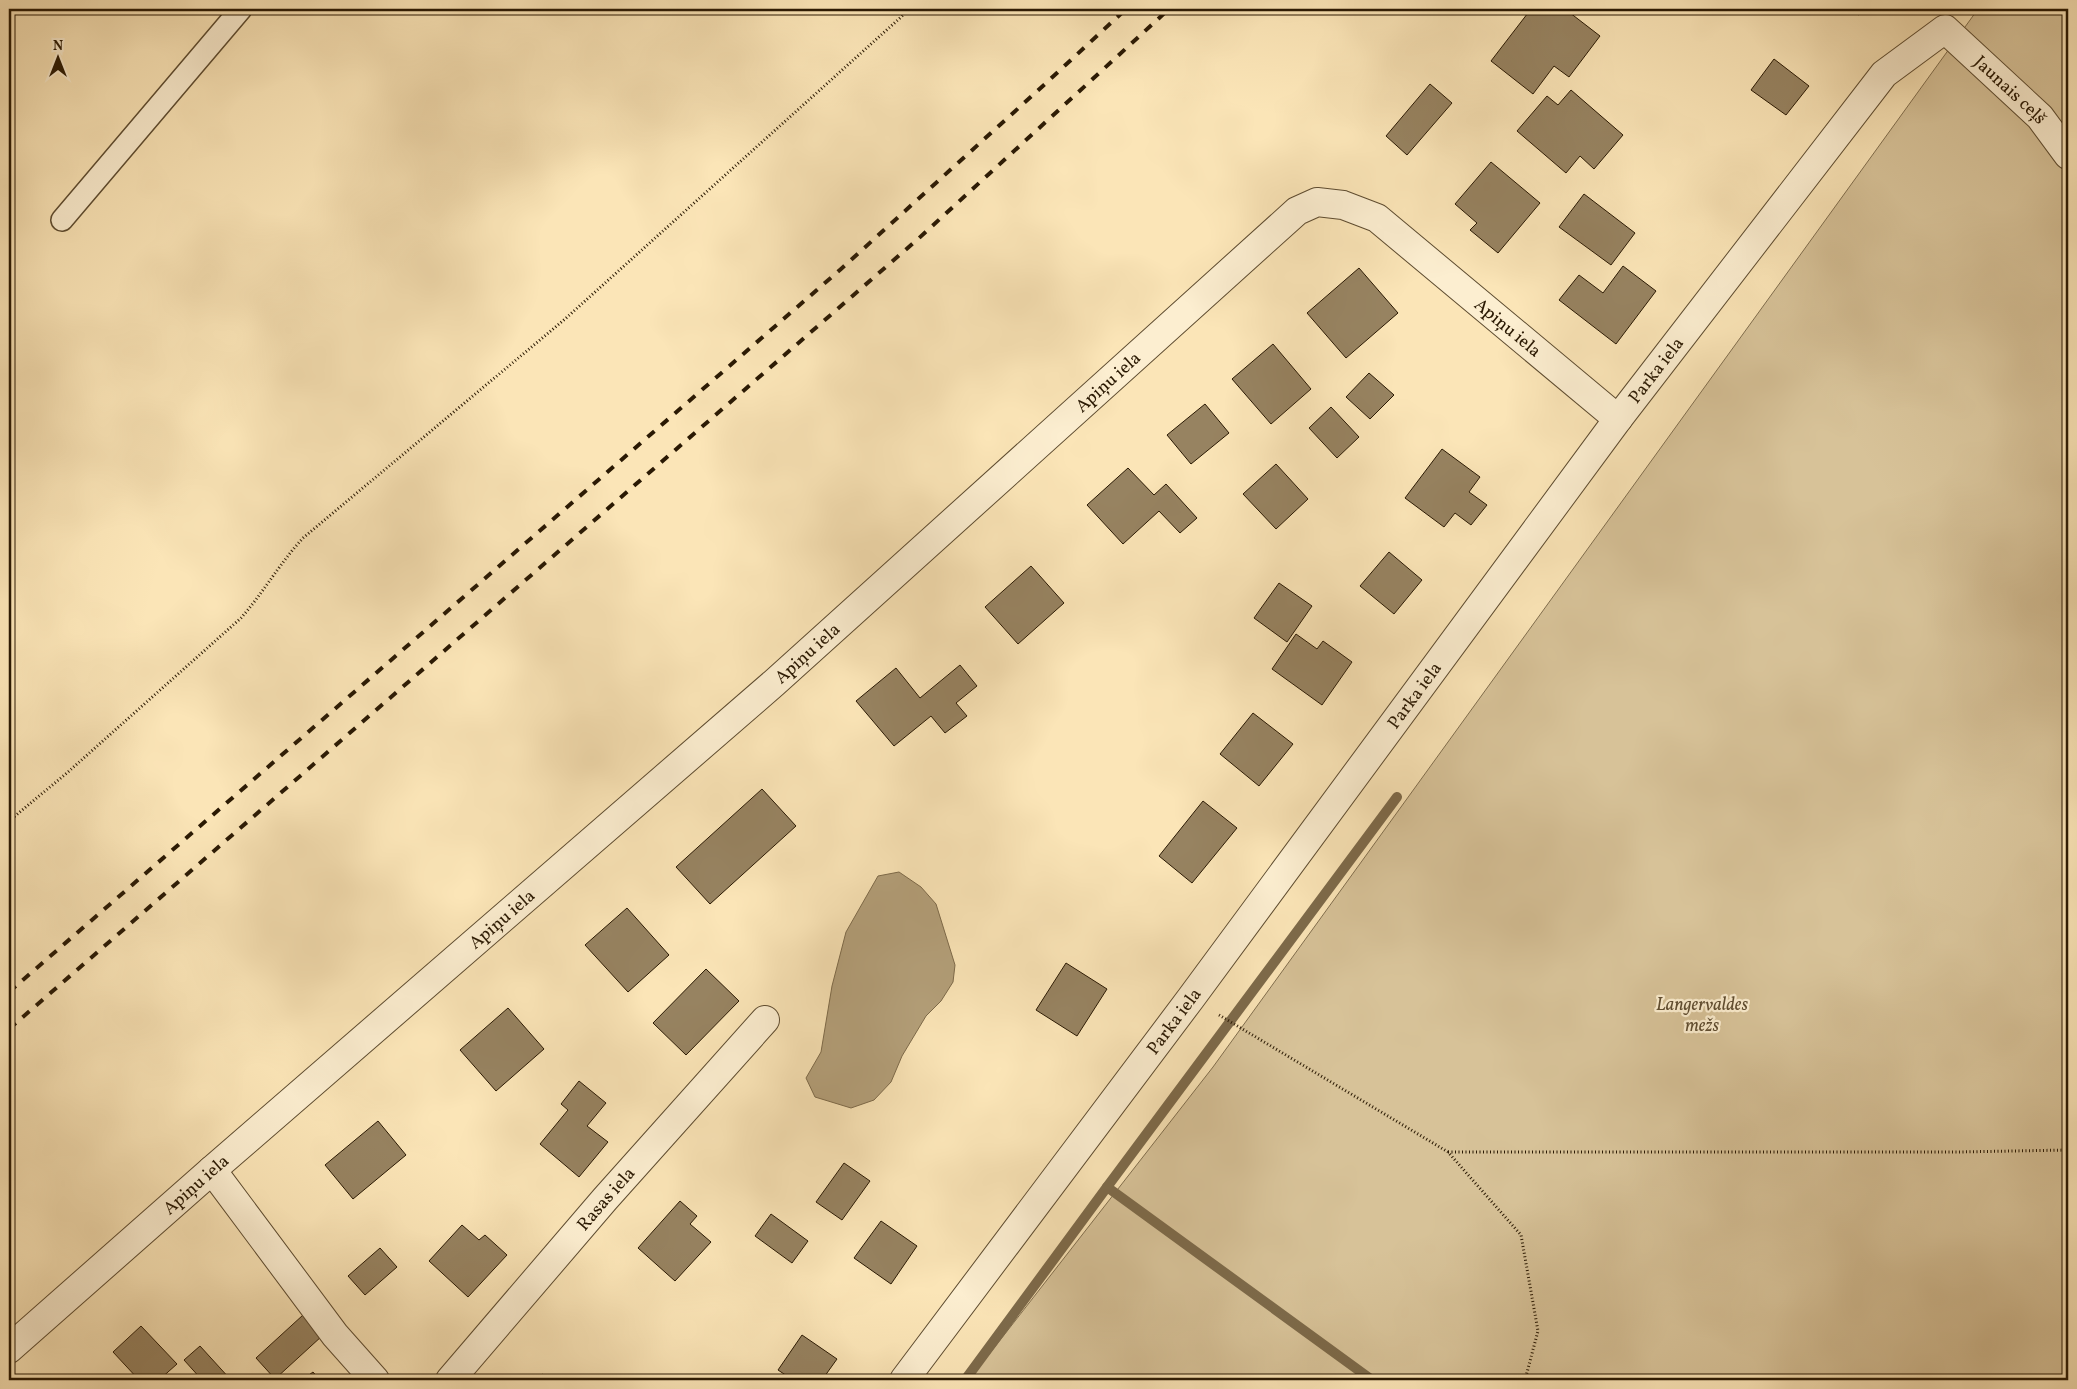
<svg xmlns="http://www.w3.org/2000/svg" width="2077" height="1389" viewBox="0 0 2077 1389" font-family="Vollkorn,serif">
	<rect width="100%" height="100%" fill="#fbe5b7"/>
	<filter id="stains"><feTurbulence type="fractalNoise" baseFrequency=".004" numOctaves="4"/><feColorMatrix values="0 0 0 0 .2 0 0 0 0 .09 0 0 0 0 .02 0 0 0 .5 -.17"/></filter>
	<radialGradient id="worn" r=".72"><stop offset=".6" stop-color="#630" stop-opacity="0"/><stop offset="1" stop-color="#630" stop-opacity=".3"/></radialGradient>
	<!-- green -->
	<polygon fill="#d7c298" stroke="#806e4e" points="1978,9 2068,9 2068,1380 969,1380 1213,1067"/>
	<!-- water -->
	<polygon fill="#b4a07a" stroke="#7d6a4a" points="899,872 921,887 936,904 955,965 953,982 941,1001 926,1016 902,1056 891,1082 874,1100 851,1108 815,1097 806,1078 821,1052 832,986 846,932 878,876"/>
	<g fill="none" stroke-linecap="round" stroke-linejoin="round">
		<!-- stream -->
		<g stroke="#7d6a4a" stroke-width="10">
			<polyline points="1107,1187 1372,1380"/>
			<polyline points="965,1380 1107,1187 1397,797"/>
		</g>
	</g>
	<!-- building -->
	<g fill="#978361" stroke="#2a1903">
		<polygon points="1531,9 1565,9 1600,36 1569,77 1554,66 1533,94 1491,61"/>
		<polygon points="1850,9 1864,9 1859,15"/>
		<polygon points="1774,59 1809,86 1786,115 1751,90"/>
		<polygon points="1430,84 1452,103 1407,155 1386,136"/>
		<polygon points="1571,90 1623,135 1594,169 1580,156 1566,173 1517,131 1547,96 1558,105"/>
		<polygon points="1491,162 1540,203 1498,253 1470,230 1477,223 1455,204"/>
		<polygon points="1584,194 1635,233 1611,265 1559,227"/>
		<polygon points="1623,266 1656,291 1616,344 1559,300 1579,275 1603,293"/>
		<polygon points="1359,268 1398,313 1346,358 1307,313"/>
		<polygon points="1273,344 1311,389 1271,424 1232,379"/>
		<polygon points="1369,373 1394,395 1370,419 1346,397"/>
		<polygon points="1205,404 1229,433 1191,464 1167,435"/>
		<polygon points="1331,407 1359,437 1337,458 1309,428"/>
		<polygon points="1442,449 1480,477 1469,492 1487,505 1471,525 1455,513 1444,527 1405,498"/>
		<polygon points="1276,464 1308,499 1276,529 1243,494"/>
		<polygon points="1128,468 1154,495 1166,484 1197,518 1180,533 1159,511 1123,544 1087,505"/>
		<polygon points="1389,552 1422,580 1394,614 1360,586"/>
		<polygon points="1031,566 1064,603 1018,644 985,607"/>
		<polygon points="1279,583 1312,606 1287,642 1254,618"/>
		<polygon points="1296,634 1317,649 1323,641 1352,662 1322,705 1272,669"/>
		<polygon points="960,665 977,686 956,703 967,716 945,733 931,716 894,746 856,701 896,668 920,698"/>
		<polygon points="1253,713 1293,744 1259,786 1220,754"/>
		<polygon points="762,789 796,826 710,904 676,867"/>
		<polygon points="1203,801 1237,828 1192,883 1159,856"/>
		<polygon points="627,908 669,955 628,992 585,945"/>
		<polygon points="1066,963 1107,989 1077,1036 1036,1010"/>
		<polygon points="706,969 739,1001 686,1055 653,1023"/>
		<polygon points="508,1008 544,1049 496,1091 460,1050"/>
		<polygon points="579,1081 606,1103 587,1126 608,1142 579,1177 540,1144 568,1110 561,1104"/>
		<polygon points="378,1121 406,1155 353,1199 325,1165"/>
		<polygon points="844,1163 870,1181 842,1220 816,1202"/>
		<polygon points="680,1201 697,1216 690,1224 711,1242 675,1281 638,1248"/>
		<polygon points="771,1214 808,1241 792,1263 755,1236"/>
		<polygon points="881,1221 917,1246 891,1284 854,1258"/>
		<polygon points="462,1225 479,1240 485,1235 507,1255 468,1297 429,1261"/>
		<polygon points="380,1248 397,1267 365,1295 348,1276"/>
		<polygon points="303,1315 322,1336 275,1379 256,1358"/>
		<polygon points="141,1326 177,1364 159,1380 139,1380 113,1352"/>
		<polygon points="802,1335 837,1359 822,1380 793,1380 778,1370"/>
		<polygon points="200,1346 231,1380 202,1380 184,1360"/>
		<polygon points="313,1372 320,1380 302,1380"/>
		<polygon points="543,1374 548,1380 534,1380"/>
	</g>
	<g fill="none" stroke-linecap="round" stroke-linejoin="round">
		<defs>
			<polyline id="service" points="62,220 241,9"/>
			<g id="minor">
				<polyline points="212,1170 335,1335 375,1380"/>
				<path id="s1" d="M9,1349L212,1170L774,683L1297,211L1317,202L1343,205L1377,218L1618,419"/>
				<path id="s2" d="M450,1380L605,1199L765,1020"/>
				<path id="s3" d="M904,1380L1191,998L1618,419L1884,74L1945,29L2040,117L2068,155"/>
			</g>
		</defs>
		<!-- service casing -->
		<use href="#service" stroke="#5e4c30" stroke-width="24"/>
		<!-- minor casing -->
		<use href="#minor" stroke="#5e4c30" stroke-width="30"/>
		<!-- path -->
		<g stroke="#2a1903" stroke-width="3" stroke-dasharray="1 2.5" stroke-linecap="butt">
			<path d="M9,821L68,772L241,618C263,593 280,563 303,538L565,319L910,9"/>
			<polyline points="1219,1015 1448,1152 1521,1235 1538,1331 1525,1380"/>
			<polyline points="1448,1152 1957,1152 2068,1150"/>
		</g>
		<!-- service -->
		<use href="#service" stroke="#fceed0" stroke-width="21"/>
		<!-- minor -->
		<use href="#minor" stroke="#fceed0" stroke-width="28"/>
		<!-- rail -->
		<g stroke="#2a1903" stroke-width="4" stroke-dasharray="9 9" stroke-linecap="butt">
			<polyline points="9,992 841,269 1045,84 1126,9"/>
			<polyline points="9,1029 918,239 1169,9"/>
		</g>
	</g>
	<g text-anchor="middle" stroke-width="4.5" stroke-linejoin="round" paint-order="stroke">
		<!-- street labels -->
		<g font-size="18" fill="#2a1903" stroke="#fceed0">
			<text dy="6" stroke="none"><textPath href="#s3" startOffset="1798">Jaunais ceļš</textPath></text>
			<text dy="6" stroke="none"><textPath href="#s1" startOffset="1974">Apiņu iela</textPath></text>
			<text dy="6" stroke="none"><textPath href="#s3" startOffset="1259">Parka iela</textPath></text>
			<text dy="6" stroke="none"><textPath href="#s1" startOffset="1464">Apiņu iela</textPath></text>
			<text dy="6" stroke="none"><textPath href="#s1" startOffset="1059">Apiņu iela</textPath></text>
			<text dy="6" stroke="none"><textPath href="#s3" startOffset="854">Parka iela</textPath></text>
			<text dy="6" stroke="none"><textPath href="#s1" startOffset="654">Apiņu iela</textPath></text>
			<text dy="6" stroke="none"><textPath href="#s3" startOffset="449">Parka iela</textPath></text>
			<text dy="6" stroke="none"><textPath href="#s1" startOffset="249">Apiņu iela</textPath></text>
			<text dy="6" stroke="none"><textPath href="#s2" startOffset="239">Rasas iela</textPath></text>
		</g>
		<!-- park labels -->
		<g font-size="18" font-style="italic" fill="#5e4c30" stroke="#fceed0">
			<text x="1702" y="1010">Langervaldes<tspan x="1702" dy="21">mežs</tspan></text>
		</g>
	</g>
	<!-- margin -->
	<rect width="2077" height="1389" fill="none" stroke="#fbe5b7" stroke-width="30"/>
	<rect x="10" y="10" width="2057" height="1369" fill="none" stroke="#2a1903" stroke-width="2.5"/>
	<rect x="15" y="15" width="2047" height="1359" fill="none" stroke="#2a1903"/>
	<!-- north arrow -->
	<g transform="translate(58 58)" stroke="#fceed0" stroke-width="4" paint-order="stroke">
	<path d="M0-4L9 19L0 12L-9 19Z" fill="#2a1903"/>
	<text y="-8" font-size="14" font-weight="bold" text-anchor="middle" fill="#2a1903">N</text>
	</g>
	<rect width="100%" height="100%" filter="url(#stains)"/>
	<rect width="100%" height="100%" fill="url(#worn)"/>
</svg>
